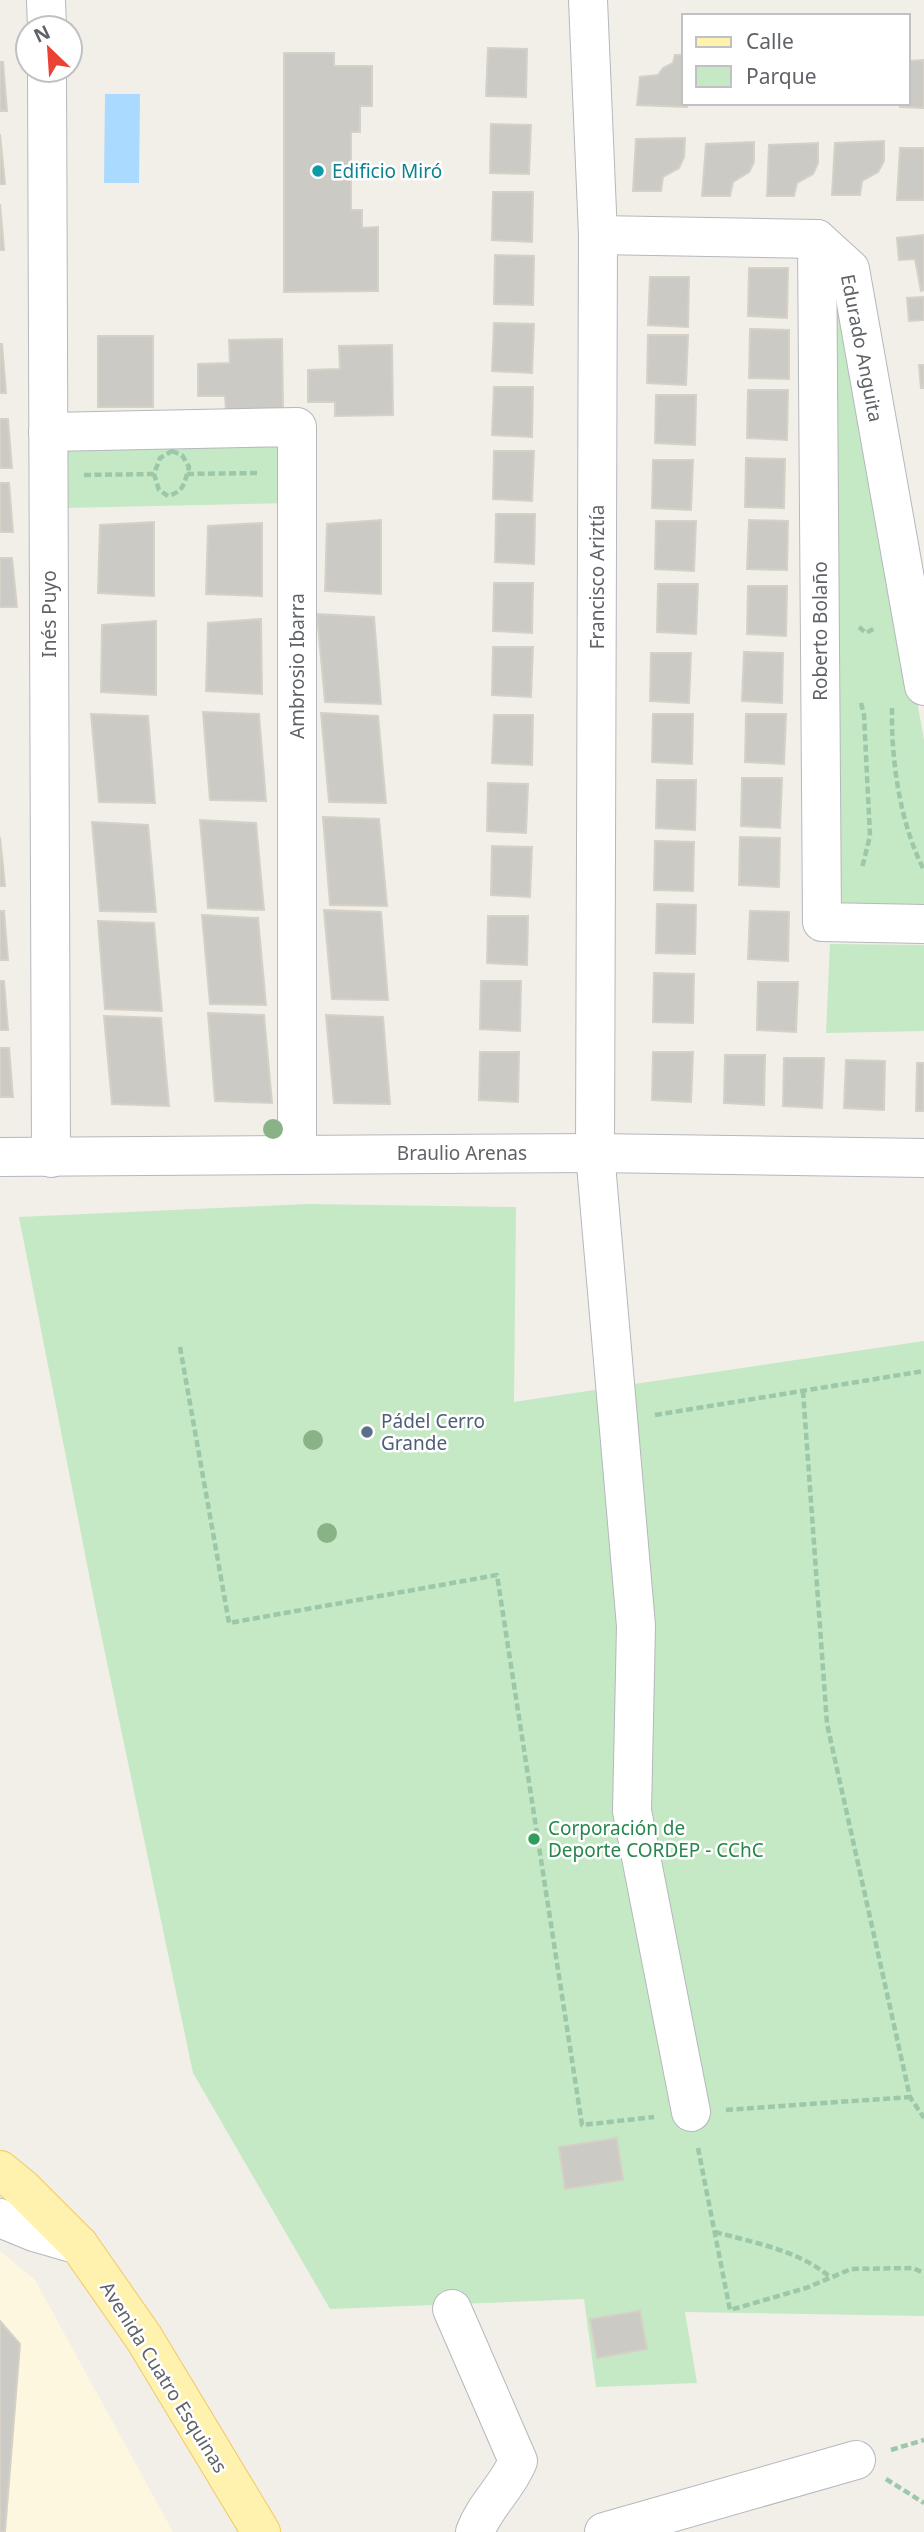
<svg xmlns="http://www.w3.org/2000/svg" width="924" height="2532" viewBox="0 0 924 2532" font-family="'Noto Sans',sans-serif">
	<rect width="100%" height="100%" fill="#f1efe8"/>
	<!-- commercial -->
	<polygon fill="#fef7e0" points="0,2251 35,2280 173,2532 0,2532"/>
	<!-- green -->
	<g fill="#c5e8c5">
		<polygon points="827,260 841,274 924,740 924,914 831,913"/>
		<polygon points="290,441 292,503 65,508 64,445"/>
		<polygon points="830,944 924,945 924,1031 826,1033"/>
		<polygon points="307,1204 516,1207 514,1402 924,1341 924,2316 685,2312 697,2383 596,2387 584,2299 330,2309 193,2073 95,1605 19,1217"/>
	</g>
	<!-- water -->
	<polygon fill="#aadaff" points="105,94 140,94 139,183 104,183"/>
	<!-- building -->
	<g fill="#cccac5" stroke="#d6d1c6" stroke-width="2">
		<polygon points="488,48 527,49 526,97 486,96"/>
		<polygon points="284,53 334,53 334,66 372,66 372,106 360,106 360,132 351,132 351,210 362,210 362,228 378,227 378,291 284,292"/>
		<polygon points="675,55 684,55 684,103 687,103 687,107 637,105 640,77 658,75 663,68 673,63"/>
		<polygon points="924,60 924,108 900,107 900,103 908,103 908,61"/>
		<polygon points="0,62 3,62 7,111 0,111"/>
		<polygon points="491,124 531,125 529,174 490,173"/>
		<polygon points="0,134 5,184 0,184"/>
		<polygon points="685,138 684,157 679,168 663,177 661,191 633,191 636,139"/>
		<polygon points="884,141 884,161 878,172 862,181 860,195 832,195 835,143"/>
		<polygon points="754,142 754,162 749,172 733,182 730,196 702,196 706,144"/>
		<polygon points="818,143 818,163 813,174 797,183 794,196 767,196 769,145"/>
		<polygon points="900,148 924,148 924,200 897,200"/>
		<polygon points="493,192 533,192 532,242 492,240"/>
		<polygon points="0,204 4,250 0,250"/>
		<polygon points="924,235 924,290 921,291 915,259 899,260 897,238"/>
		<polygon points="495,255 534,256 533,305 494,304"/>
		<polygon points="749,268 788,268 787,318 748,316"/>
		<polygon points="650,277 689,277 688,327 648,325"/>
		<polygon points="924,297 924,320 909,321 907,298"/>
		<polygon points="494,323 534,324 532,373 492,371"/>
		<polygon points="750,329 789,330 789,379 749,378"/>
		<polygon points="648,335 688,335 686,385 647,383"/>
		<rect x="98" y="336" width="55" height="71"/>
		<polygon points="282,339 283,409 226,410 225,396 198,396 198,364 230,363 229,340"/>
		<polygon points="0,344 2,344 6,393 0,393"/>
		<polygon points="392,345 393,415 335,416 335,402 308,402 308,370 340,369 339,346"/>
		<polygon points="919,365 924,365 924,388 921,388"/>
		<polygon points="494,387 533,387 532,437 492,435"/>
		<polygon points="748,390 788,390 787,440 747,438"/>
		<polygon points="656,395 696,395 695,445 655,443"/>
		<polygon points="0,419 8,419 12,468 0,468"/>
		<polygon points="494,451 534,451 532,501 493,499"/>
		<polygon points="746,458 785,459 784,508 745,507"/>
		<polygon points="653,460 693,460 691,510 652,508"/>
		<polygon points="0,483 9,483 13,532 0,532"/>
		<polygon points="496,514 535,514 534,564 495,562"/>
		<polygon points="381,520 381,594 325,591 327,524"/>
		<polygon points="749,520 788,521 787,570 747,569"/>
		<polygon points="656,521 696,521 694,571 655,569"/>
		<polygon points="154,522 154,596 98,593 100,525"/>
		<polygon points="262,523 262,596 206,594 208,526"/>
		<polygon points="0,558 12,558 17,607 0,607"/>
		<polygon points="494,583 533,583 532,633 493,631"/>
		<polygon points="658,584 698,584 696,634 657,632"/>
		<polygon points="748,586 787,586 786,636 747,634"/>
		<polygon points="317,614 374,617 381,704 325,702"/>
		<polygon points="261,619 262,694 206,691 208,623"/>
		<polygon points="156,621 156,695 101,692 102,625"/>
		<polygon points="493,647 533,647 531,697 492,695"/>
		<polygon points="744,652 783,653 782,703 742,701"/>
		<polygon points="651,653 691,653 689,703 650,701"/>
		<polygon points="203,712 259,714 266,801 210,800"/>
		<polygon points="321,713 378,716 386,803 329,802"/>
		<polygon points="91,714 148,716 155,803 99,802"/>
		<polygon points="653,714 693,714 692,764 652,762"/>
		<polygon points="746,714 786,714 784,764 745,762"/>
		<polygon points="494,715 533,715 532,765 492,763"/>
		<polygon points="742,778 782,778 780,828 741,826"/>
		<polygon points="657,780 696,780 695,830 656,828"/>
		<polygon points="488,783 528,784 526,833 487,831"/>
		<polygon points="323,817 379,819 387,906 330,905"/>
		<polygon points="200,820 256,823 264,910 208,908"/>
		<polygon points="92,822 148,825 156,912 100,911"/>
		<polygon points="0,837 5,886 0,886"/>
		<polygon points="740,837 780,838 779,887 739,885"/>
		<polygon points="655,841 694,842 693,891 654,890"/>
		<polygon points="492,846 532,847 530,897 491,895"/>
		<polygon points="657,904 696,905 695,954 656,953"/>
		<polygon points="324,910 381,912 388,1000 332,999"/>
		<polygon points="0,911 4,911 8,960 0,960"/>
		<polygon points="750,911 789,912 788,961 748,959"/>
		<polygon points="202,915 258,918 266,1005 210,1004"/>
		<polygon points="488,916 528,916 527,965 487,963"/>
		<polygon points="98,921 154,923 162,1011 105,1009"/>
		<polygon points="654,973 694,974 693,1023 653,1022"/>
		<polygon points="0,981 4,981 8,1030 0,1030"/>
		<polygon points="481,981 521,981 520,1031 480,1029"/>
		<polygon points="758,982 798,982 796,1032 757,1030"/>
		<polygon points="208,1013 264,1015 272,1103 215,1101"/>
		<polygon points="326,1015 383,1017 390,1104 334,1103"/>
		<polygon points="104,1016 161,1018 169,1106 112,1104"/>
		<polygon points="0,1048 9,1048 13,1097 0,1097"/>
		<polygon points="480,1052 519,1052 518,1102 479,1100"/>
		<polygon points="653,1052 693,1052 691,1102 652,1100"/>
		<polygon points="725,1055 765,1055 764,1105 724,1103"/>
		<polygon points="784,1058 824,1058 822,1108 783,1106"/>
		<polygon points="846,1060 885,1061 884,1110 844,1108"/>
		<polygon points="917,1063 924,1063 924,1111 916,1111"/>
		<polygon points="617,2138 623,2180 565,2189 559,2147"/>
		<polygon points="640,2311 647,2349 597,2358 590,2319"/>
		<polygon points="0,2321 20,2344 5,2532 0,2532"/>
	</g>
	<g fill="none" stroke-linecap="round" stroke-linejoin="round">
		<defs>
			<g id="minor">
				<polyline points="46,0 47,28"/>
				<polyline points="588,0 598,235 595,1153 636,1626 632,1811 691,2112"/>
				<polyline points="47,70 51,1158"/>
				<polyline points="598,235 817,239 850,269 924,686"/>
				<polyline points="817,239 822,922 924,924"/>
				<polyline points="48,432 297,427 297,1153"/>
				<polyline points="0,1157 595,1153 924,1158"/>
				<polyline points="0,2218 34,2232 79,2245"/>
				<path d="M452,2309L518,2461C507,2488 485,2505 475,2532"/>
				<polyline points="604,2532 856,2460"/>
			</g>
			<polyline id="major" points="0,2170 22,2188 79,2245 144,2338 261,2532"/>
		</defs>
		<!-- minor casing -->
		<use href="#minor" stroke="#b5b8bc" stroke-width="40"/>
		<!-- major casing -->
		<use href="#major" stroke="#f2c960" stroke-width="40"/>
		<!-- path -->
		<g stroke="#9cc7a9" stroke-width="4.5" stroke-dasharray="7 3.5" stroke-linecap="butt">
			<path d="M172,451L182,455L189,467C184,483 185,491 168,496L159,490L154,474L160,458Z"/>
			<polyline points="187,474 259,473"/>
			<polyline points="84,475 154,474"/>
			<polyline points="859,627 866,633 875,628"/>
			<polyline points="861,703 864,715 870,836 862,868"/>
			<path d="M892,708C891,760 900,824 924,870"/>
			<polyline points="180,1347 229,1623 497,1575 582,2125 654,2117"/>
			<polyline points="803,1391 827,1724 910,2097 924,2118"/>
			<polyline points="655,1415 924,1371"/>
			<polyline points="726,2110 910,2097"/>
			<polyline points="698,2148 730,2310 806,2288 851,2269 913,2268 924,2273"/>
			<path d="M715,2232C755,2243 798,2250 830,2277"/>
			<polyline points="891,2450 924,2440"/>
			<polyline points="886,2479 924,2503"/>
		</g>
		<!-- minor -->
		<use href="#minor" stroke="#fff" stroke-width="38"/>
		<!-- major -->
		<use href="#major" stroke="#fff2af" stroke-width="38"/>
	</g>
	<!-- trees -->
	<g fill="#89b387">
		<circle cx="273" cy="1129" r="10"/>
		<circle cx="313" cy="1440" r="10"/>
		<circle cx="327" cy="1533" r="10"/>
	</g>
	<!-- markers -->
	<circle fill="#0f9aa8" stroke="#fff" stroke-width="2.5" cx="318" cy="171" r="7"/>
	<circle fill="#5c6f8a" stroke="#fff" stroke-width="2.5" cx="367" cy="1432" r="7"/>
	<circle fill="#2e9e5b" stroke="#fff" stroke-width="2.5" cx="534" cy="1839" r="7"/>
	<g text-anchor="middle" stroke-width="5" stroke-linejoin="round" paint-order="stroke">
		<!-- culture labels -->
		<g font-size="19" fill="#0d838f" stroke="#fff" text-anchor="start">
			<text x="332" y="178">Edificio Miró</text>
		</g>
		<!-- street labels -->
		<g font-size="19" fill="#5f6368" stroke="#fff">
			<text transform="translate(862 348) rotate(79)" y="7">Edurado Anguita</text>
			<text transform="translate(597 577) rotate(-90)" y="7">Francisco Ariztía</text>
			<text transform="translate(49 614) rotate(-90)" y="7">Inés Puyo</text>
			<text transform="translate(820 631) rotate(-90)" y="7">Roberto Bolaño</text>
			<text transform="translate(297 666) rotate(-90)" y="7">Ambrosio Ibarra</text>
			<text x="462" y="1160">Braulio Arenas</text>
			<text transform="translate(164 2377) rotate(58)" y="7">Avenida Cuatro Esquinas</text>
		</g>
		<!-- service labels -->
		<g font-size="19" fill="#4e5e75" stroke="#fff" text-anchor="start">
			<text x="381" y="1428">Pádel Cerro<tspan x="381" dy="22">Grande</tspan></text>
		</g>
		<!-- leisure labels -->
		<g font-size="19" fill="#27864d" stroke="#fff" text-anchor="start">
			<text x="548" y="1835">Corporación de<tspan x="548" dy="22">Deporte CORDEP - CChC</tspan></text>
		</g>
	</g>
	<!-- legend -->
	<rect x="682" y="14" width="228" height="91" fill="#ffffff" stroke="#bfc1c3" stroke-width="2"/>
	<rect x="696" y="37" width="35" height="10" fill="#fff2af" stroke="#bfc1c3" stroke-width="2"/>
	<text x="746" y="49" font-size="21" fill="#5f6368">Calle</text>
	<rect x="696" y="66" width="35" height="21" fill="#c5e8c5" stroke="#bfc1c3" stroke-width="2"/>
	<text x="746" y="84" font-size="21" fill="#5f6368">Parque</text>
	<!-- north arrow -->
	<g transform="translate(49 49) rotate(335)"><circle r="33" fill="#ffffff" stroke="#bfc1c3" stroke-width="2"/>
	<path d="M0-5L12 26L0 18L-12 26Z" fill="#ea4335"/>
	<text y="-10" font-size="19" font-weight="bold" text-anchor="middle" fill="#5f6368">N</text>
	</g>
</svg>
